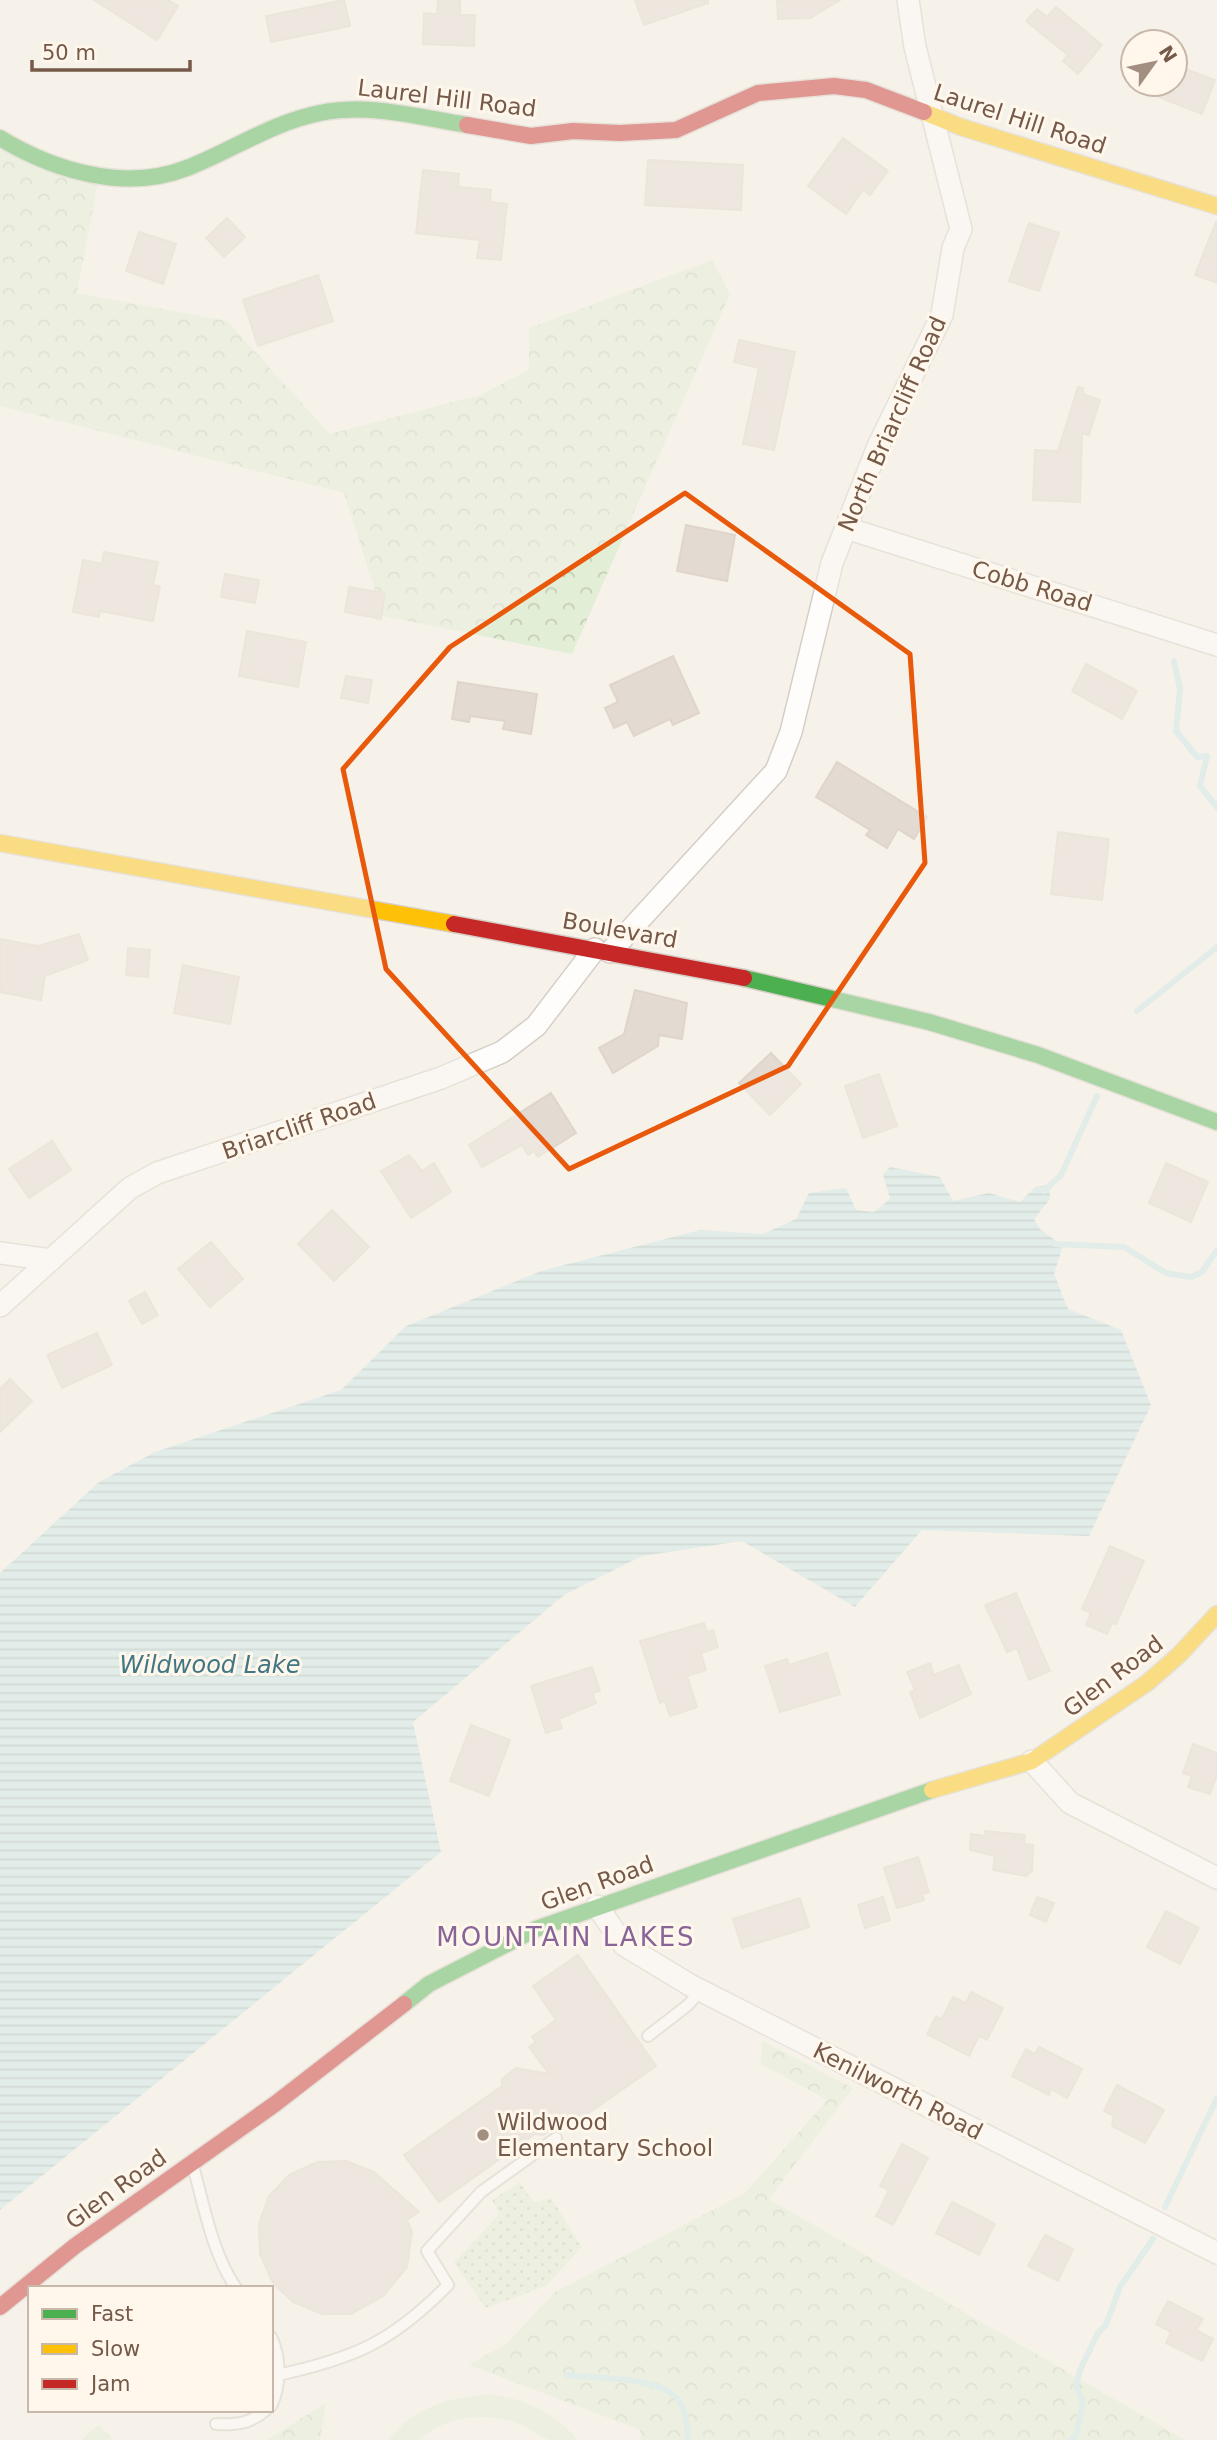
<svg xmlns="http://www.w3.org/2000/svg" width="1217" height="2440" viewBox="0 0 1217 2440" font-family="'DejaVu Sans',sans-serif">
	<defs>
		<pattern id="grass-dots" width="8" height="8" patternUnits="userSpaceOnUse" patternTransform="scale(1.75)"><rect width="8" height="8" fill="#e2eed5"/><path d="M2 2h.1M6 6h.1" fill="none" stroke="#c5ceb8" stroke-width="1.8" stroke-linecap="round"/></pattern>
		<pattern id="forest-crowns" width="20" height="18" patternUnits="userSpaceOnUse" patternTransform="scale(1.75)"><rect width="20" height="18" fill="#e2eed5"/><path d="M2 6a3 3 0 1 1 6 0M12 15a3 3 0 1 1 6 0" fill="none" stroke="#c5ceb8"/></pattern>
		<pattern id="water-rules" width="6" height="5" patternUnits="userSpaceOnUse" patternTransform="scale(1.75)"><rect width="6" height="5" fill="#cbe5e7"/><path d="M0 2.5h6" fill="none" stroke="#a9bdbd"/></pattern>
	</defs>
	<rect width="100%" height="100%" fill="#f6f2ea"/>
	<!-- grass -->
	<polygon fill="url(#grass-dots)" points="520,2182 534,2203 551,2198 582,2247 546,2286 486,2308 454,2263 499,2214 492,2200"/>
	<!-- forest -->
	<g fill="url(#forest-crowns)">
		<polygon points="0,129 99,176 77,293 227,321 330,434 480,395 529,370 529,328 712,260 730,294 572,654 383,616 344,493 0,406"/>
		<polygon points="762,2041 853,2088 769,2199 1185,2440 641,2440 640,2430 469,2365 507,2343 555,2292 745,2193 827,2100 761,2064"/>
		<polygon points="326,2403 320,2440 267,2440"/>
		<polygon points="99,2424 113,2440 81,2440"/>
	</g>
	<!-- pitch -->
	<path fill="#e2eed5" d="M491,2394C526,2400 555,2412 578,2440C570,2440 558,2440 550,2440C541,2438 531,2429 522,2425C489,2411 446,2415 419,2440H388C415,2406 450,2397 491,2394Z"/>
	<!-- water -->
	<polygon fill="url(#water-rules)" points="890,1167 940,1177 953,1201 989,1193 1020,1202 1035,1187 1049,1185 1050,1199 1034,1219 1040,1229 1063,1246 1054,1274 1068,1309 1121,1330 1151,1405 1089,1536 922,1530 855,1607 742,1541 642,1556 564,1595 413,1722 441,1852 0,2210 0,1573 99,1482 155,1452 341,1390 406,1326 541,1271 700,1230 763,1234 796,1219 809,1193 846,1188 856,1210 874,1212 890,1199 883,1174"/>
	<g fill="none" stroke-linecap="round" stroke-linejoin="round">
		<!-- stream -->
		<g stroke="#cbe5e7" stroke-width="6">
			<polyline points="1174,661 1180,689 1176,731 1197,757 1207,756 1200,786 1217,807"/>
			<polyline points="1137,1011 1217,947"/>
			<polyline points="1044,1191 1061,1175 1097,1096"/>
			<polyline points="1055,1244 1124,1247 1166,1273 1191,1277 1202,1272 1217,1250"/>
			<polyline points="1165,2207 1217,2098"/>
			<path d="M567,2375C594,2378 653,2377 674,2395C686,2405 687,2425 688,2440"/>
			<polyline points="1071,2440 1076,2435 1083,2402 1076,2386 1080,2370 1098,2333 1106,2325 1120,2287 1153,2239"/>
		</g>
	</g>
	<!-- building -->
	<g fill="#e3dad2" stroke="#dfd5cc" stroke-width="2">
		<polygon points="94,0 168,0 178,6 157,40"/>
		<polygon points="344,0 350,26 271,42 266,16"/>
		<polygon points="438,0 460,0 460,15 475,15 474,46 423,44 424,13 437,14"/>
		<polygon points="635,0 708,0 708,3 644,25"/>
		<polygon points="777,0 840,0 810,18 778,19"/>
		<polygon points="1056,7 1102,45 1078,74 1063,61 1068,55 1026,21 1037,9 1047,17"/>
		<polygon points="1175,65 1215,80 1202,114 1128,85 1175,84"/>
		<polygon points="843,138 888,171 870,195 863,190 846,214 808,186"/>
		<polygon points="648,160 743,165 741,210 645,205"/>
		<polygon points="423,170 459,174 458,187 491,190 490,202 507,204 501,260 477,258 480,240 416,233"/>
		<polygon points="227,218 245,237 224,257 206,238"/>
		<polygon points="1216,222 1217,223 1217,283 1195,275"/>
		<polygon points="1029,223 1059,233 1039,291 1009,281"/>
		<polygon points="139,232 176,244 163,284 126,271"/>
		<polygon points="318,275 333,321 258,346 243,300"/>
		<polygon points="739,340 795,352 774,450 743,444 759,368 734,362"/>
		<polygon points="1078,387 1083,388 1083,394 1100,400 1089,435 1082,433 1080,502 1033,500 1035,450 1058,451"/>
		<polygon points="686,525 735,535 727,581 677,571"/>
		<polygon points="104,552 158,562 153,585 160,586 153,621 100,611 99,617 73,612 83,560 102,564"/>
		<polygon points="225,574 259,580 255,603 221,597"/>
		<polygon points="349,587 385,593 381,619 345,612"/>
		<polygon points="247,631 306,642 298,687 239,676"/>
		<polygon points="673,656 699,713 673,725 670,719 634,736 627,722 614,728 605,708 618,702 610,685"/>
		<polygon points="1086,664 1137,691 1122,719 1072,691"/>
		<polygon points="346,676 372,680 368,703 341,698"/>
		<polygon points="458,682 537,694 531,734 503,729 505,721 470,716 469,722 452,719"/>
		<polygon points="837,762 927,817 914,839 898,829 887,848 866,835 870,830 816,797"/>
		<polygon points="1058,832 1109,839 1102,900 1051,894"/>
		<polygon points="79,934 88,960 45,976 41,1000 0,992 0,939 38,946"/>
		<polygon points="128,948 150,950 148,977 126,975"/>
		<polygon points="183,965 239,977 230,1024 174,1013"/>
		<polygon points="635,990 687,1003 682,1039 659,1035 658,1046 613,1073 599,1048 624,1034"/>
		<polygon points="771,1053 801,1084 770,1115 739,1083"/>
		<polygon points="879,1074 897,1126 863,1138 845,1086"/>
		<polygon points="551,1093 576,1133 538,1157 534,1151 528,1155 522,1145 482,1167 469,1145"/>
		<polygon points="52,1141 71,1170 29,1198 9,1169"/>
		<polygon points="409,1155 422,1171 434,1163 451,1192 411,1218 381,1171"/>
		<polygon points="1166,1163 1208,1182 1191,1222 1149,1203"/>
		<polygon points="332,1210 369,1247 334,1281 298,1244"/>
		<polygon points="211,1242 243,1279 210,1307 178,1269"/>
		<polygon points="145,1292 158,1315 142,1324 129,1301"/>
		<polygon points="97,1333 112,1365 62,1388 47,1355"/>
		<polygon points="10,1379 32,1401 0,1432 0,1389"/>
		<polygon points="1110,1546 1144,1561 1116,1624 1112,1623 1107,1634 1086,1625 1091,1613 1082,1609"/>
		<polygon points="1016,1593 1050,1671 1029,1680 1017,1648 1007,1652 985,1605"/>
		<polygon points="704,1623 707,1632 713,1630 718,1647 701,1653 706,1670 687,1676 697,1707 670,1716 665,1701 660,1703 640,1641"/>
		<polygon points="827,1653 840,1694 780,1712 765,1666 787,1659 789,1665"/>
		<polygon points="930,1663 934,1675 959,1665 971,1694 920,1718 910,1692 915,1690 907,1672"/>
		<polygon points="592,1667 600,1691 592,1693 596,1703 559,1719 562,1728 546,1733 531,1686"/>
		<polygon points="471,1725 510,1740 489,1796 450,1781"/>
		<polygon points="1193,1744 1217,1753 1217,1775 1210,1794 1188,1787 1192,1776 1183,1773"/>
		<polygon points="985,1831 1025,1835 1024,1844 1033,1845 1032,1871 1026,1876 993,1870 995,1856 970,1850 971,1834 985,1836"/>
		<polygon points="918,1857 929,1892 922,1894 924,1900 897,1908 884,1868"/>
		<polygon points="883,1897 890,1920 865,1928 858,1905"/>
		<polygon points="1037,1897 1054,1903 1046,1922 1030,1915"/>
		<polygon points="800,1898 809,1927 742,1948 733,1919"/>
		<polygon points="1166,1911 1199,1928 1180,1964 1147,1947"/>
		<polygon points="578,1955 656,2066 580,2119 575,2113 543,2135 535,2134 439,2202 404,2155 502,2086 502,2079 516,2068 549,2074 529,2047 536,2042 532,2037 556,2020 533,1986"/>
		<polygon points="971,1992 1003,2008 987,2040 979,2036 969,2056 927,2034 936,2016 942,2019 953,1997 966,2003"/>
		<polygon points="1039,2047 1082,2069 1067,2098 1051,2089 1049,2095 1012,2076 1026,2049 1035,2054"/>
		<polygon points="1117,2085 1164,2110 1145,2143 1112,2126 1114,2116 1104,2111"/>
		<polygon points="902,2144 928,2158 893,2225 876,2216 889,2190 880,2186"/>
		<polygon points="346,2161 374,2172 419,2212 407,2220 412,2232 407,2267 383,2296 351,2314 322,2314 293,2302 273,2283 260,2254 259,2224 269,2196 289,2175 317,2162"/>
		<polygon points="952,2202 995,2224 979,2255 936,2233"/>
		<polygon points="1045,2235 1073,2249 1058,2281 1028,2266"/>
		<polygon points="1168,2301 1203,2319 1196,2330 1213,2339 1202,2361 1166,2343 1171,2332 1156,2324"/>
	</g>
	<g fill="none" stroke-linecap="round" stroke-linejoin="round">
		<defs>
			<g id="lane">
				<polyline points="648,2036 688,2005 701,1990"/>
				<path d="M193,2166C204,2205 212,2253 236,2288"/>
				<path d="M271,2337C281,2356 281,2387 271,2406"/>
				<path d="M278,2375C355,2358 392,2342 448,2285L427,2251L481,2192L556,2138"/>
				<path d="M216,2424C236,2425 250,2424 266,2410"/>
			</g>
			<g id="street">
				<polyline points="846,528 1217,645"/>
				<polyline points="610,952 776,771 791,732 832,563 879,444 942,315 953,248 961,229 915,47 908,0"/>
				<polyline points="0,1253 51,1260"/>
				<polyline points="0,1306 130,1188 157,1173 441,1078 502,1052 536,1026 595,949"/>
				<polyline points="1032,1761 1070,1803 1217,1878"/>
				<polyline points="597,1906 624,1945 690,1985 1217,2253"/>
			</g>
			<g id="fast">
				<path d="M0,138C54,171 126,192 187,168C233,150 271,123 320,113C369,103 418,117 467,125"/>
				<polyline points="744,978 929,1022 1038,1055 1217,1122"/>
				<polyline points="404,2004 429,1984 536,1929 932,1790"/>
			</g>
			<g id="slow">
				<polyline points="924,112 961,127 1217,206"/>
				<polyline points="0,843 454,924"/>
				<polyline points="932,1790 1032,1761 1147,1683 1179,1655 1217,1614"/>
			</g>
			<g id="jam">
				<polyline points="467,125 531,136 573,131 620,133 676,130 758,93 834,86 866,90 924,112"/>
				<polyline points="454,924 744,978"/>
				<polyline points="0,2307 75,2246 275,2104 404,2004"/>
			</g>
		</defs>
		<!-- lane casing -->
		<use href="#lane" stroke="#d5cec6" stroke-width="14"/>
		<!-- street casing -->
		<use href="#street" stroke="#d5cec6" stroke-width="24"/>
		<!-- fast casing -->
		<use href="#fast" stroke="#d6cec6" stroke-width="19"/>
		<!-- slow casing -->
		<use href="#slow" stroke="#d6cec6" stroke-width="19"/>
		<!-- jam casing -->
		<use href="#jam" stroke="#d6cec6" stroke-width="19"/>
		<!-- lane -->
		<use href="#lane" stroke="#fefdfc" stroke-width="10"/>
		<!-- street -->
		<use href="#street" stroke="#fefdfc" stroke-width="21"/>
		<!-- fast -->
		<use href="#fast" stroke="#4caf50" stroke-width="16"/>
		<!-- slow -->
		<use href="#slow" stroke="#ffc107" stroke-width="16"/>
		<!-- jam -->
		<use href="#jam" stroke="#c62828" stroke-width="16"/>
	</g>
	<!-- marked area -->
	<path d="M0 0H1217V2440H0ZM685,493L910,654L925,863L788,1066L569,1169L386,969L343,769L450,647Z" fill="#f6f2ea" fill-opacity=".55" fill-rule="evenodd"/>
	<path fill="none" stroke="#e8590c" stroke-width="5" stroke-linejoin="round" d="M685,493L910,654L925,863L788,1066L569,1169L386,969L343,769L450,647Z"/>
	<!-- markers -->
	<circle fill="#a28f81" stroke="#fff7eb" stroke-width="2.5" cx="483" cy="2135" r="7"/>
	<g text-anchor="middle" stroke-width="6" stroke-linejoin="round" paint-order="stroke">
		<!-- street labels -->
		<g font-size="23" fill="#755949" stroke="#fff7eb">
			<text transform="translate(447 98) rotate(7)" y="8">Laurel Hill Road</text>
			<text transform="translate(1020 119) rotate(18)" y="8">Laurel Hill Road</text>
			<text transform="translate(892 424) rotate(-66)" y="8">North Briarcliff Road</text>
			<text transform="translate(1032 586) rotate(17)" y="8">Cobb Road</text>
			<text transform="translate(620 930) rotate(10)" y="8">Boulevard</text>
			<text transform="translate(299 1126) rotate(-19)" y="8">Briarcliff Road</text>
			<text transform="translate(1113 1676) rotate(-37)" y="8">Glen Road</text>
			<text transform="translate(597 1883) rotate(-20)" y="8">Glen Road</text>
			<text transform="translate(898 2091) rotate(27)" y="8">Kenilworth Road</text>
			<text transform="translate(116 2189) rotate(-36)" y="8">Glen Road</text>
		</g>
		<!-- poi labels -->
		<g font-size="23" fill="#755949" stroke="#fff7eb" text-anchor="start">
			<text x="497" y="2130">Wildwood<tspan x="497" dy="26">Elementary School</tspan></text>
		</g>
		<!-- water labels -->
		<g font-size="24" font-style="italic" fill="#407782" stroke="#fff7eb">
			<text x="210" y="1673">Wildwood Lake</text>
		</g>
		<!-- quarter labels -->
		<g font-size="26" letter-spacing="2" fill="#886599" stroke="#fff7eb">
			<text x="566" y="1946">MOUNTAIN LAKES</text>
		</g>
	</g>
	<!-- legend -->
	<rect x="28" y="2286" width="245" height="126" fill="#fff7eb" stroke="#c8b8aa" stroke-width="2"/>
	<rect x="42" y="2309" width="35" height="10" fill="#4caf50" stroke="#c8b8aa" stroke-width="2"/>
	<text x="91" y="2321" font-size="21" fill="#755949">Fast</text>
	<rect x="42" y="2344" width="35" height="10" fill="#ffc107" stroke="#c8b8aa" stroke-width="2"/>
	<text x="91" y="2356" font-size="21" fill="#755949">Slow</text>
	<rect x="42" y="2379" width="35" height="10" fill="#c62828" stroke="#c8b8aa" stroke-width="2"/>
	<text x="91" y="2391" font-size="21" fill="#755949">Jam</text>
	<!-- north arrow -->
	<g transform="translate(1154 63) rotate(57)"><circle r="33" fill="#fff7eb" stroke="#c8b8aa" stroke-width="2"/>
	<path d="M0-5L12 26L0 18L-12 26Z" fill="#a28f81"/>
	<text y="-10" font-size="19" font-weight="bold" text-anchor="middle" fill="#755949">N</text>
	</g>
	<!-- scale -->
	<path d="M32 60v10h158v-10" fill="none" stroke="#755949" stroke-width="3.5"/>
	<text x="42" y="60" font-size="21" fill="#755949" stroke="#fff7eb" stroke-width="5" paint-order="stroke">50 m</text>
</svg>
